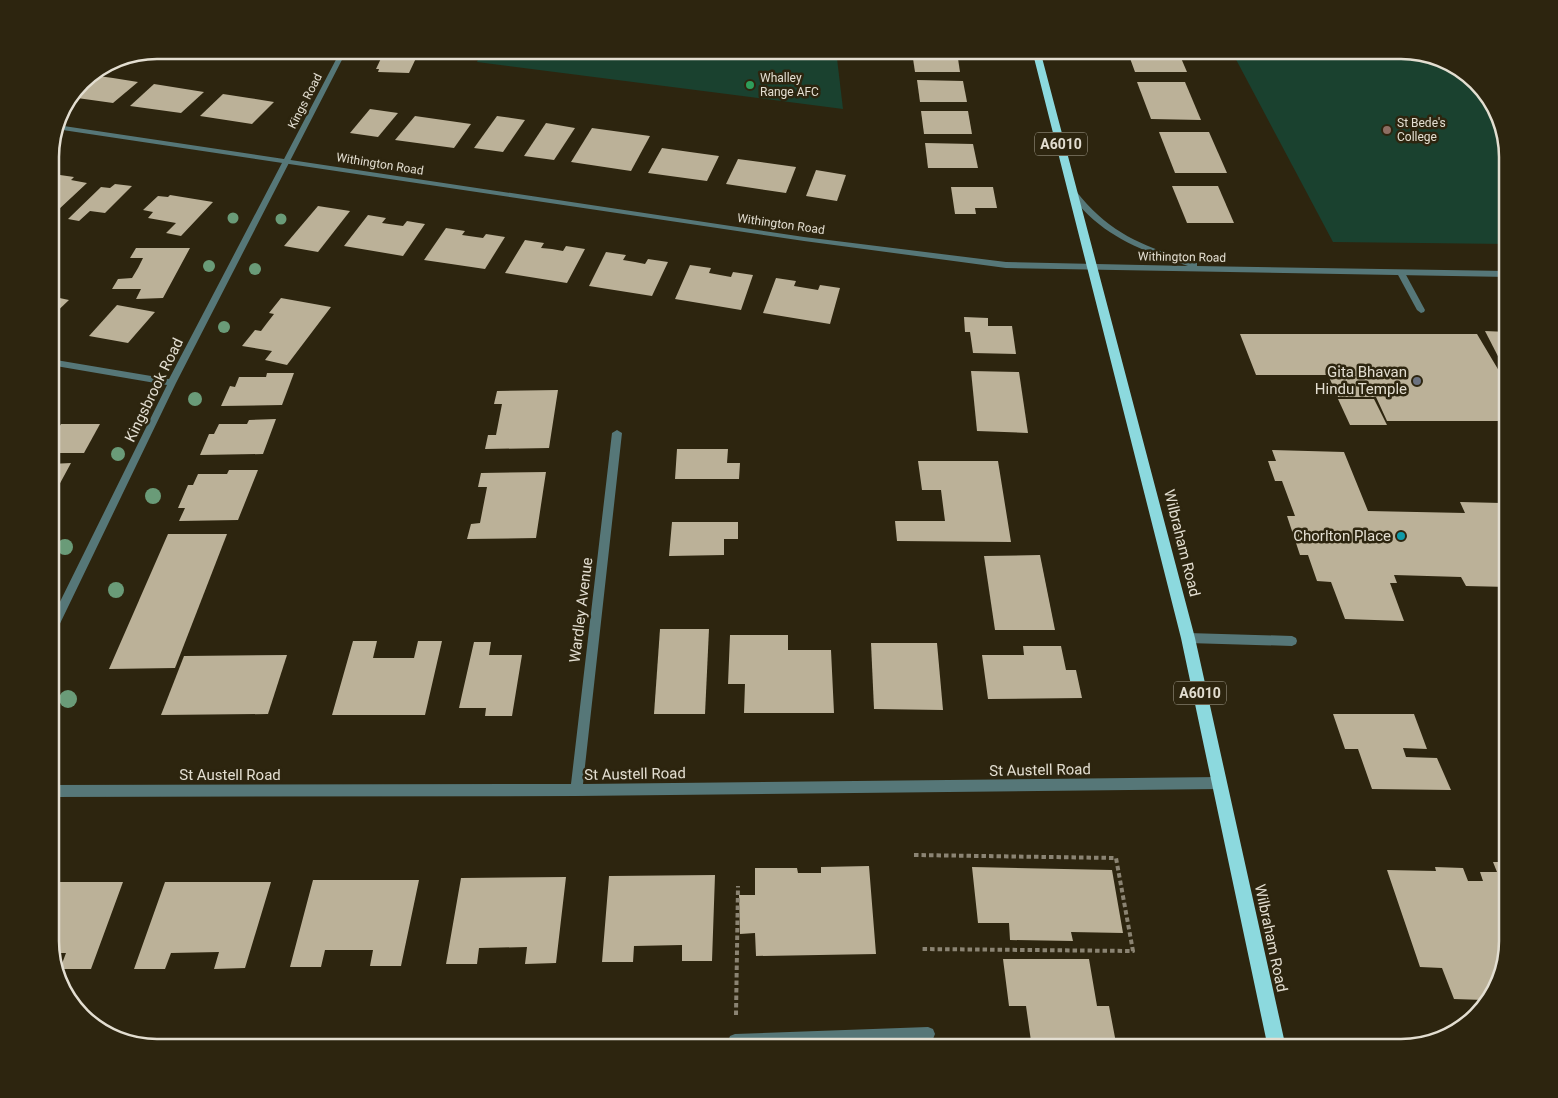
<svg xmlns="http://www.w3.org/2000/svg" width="1558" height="1098" viewBox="0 0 1558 1098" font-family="Roboto,sans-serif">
	<rect width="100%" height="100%" fill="#2d250f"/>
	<!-- green -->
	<g fill="#1a412f">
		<polygon points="482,50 836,50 843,109 477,62"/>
		<polygon points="1231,50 1401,50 1461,68 1494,104 1508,157 1508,244 1333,242"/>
	</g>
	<!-- building -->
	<g fill="#bbb198">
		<polygon points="1127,50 1163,50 1167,58 1181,58 1187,72 1135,72"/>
		<polygon points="384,52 411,52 410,56 417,56 409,73 378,72 379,69 376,69"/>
		<polygon points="912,52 957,52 960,72 915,72"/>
		<polygon points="91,75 113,78 138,82 113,103 70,97 81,81"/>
		<polygon points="917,80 963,81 967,102 920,102"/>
		<polygon points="1137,82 1185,82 1201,120 1151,119"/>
		<polygon points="154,84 204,92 181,113 130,106"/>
		<polygon points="223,94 249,98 274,102 252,124 200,116"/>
		<polygon points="370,109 398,113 378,137 350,133"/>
		<polygon points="921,111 968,111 972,134 924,134"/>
		<polygon points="415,116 471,124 454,148 395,140"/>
		<polygon points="497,116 525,120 503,152 474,148"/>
		<polygon points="546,123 575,128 554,160 524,156"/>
		<polygon points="592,128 650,136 631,171 571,162"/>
		<polygon points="1159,132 1209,132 1227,173 1175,173"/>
		<polygon points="925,143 973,144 978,168 928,168"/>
		<polygon points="662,148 690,152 719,156 707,181 648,173"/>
		<polygon points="738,159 796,167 786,193 726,184"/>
		<polygon points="816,170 846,175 837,201 806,196"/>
		<polygon points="60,175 74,177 71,180 87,183 57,211 50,210 50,205 53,203 50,203 50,183"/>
		<polygon points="115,184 132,186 105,213 90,211 79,221 68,219 101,187 110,188"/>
		<polygon points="1172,186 1218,186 1234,223 1187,223"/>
		<polygon points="951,187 993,187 997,208 975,208 976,214 955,214"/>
		<polygon points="170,195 213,202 181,236 166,233 176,223 148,218 153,212 143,210 158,196 168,197"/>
		<polygon points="318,206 350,211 318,252 284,246"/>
		<polygon points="368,215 386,218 382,223 403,226 407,221 425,224 403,256 344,246"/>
		<polygon points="446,228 465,231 462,235 483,238 486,234 505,237 485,269 424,260"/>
		<polygon points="525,240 544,243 541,248 552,249 563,251 566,246 585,249 567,283 505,273"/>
		<polygon points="136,248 190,248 163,298 136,299 141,289 112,289 118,279 132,278 138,268 143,258 130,258"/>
		<polygon points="606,252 626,255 623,260 635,262 645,264 648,259 668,262 652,296 589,286"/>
		<polygon points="690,265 711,268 709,273 731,277 733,272 753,275 741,310 675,299"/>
		<polygon points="776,278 796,281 794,286 818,290 820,285 840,288 830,324 763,313"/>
		<polygon points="50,296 69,300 50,318"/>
		<polygon points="281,298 331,307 287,365 265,360 272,351 242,346 255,330 261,331 267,323 274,314 269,313"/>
		<polygon points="117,305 155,312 128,343 89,336"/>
		<polygon points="964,317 988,318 988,326 1012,326 1016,354 973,353 970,332 965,332"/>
		<polygon points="1485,331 1508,332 1508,366 1503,366"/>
		<polygon points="1240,334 1477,334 1508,386 1508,421 1387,421 1376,397 1338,397 1328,375 1256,375"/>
		<polygon points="971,371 1019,372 1028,433 977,431"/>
		<polygon points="267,373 294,373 282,405 221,406 230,386 235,387 239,377 266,377"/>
		<polygon points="558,390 549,448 485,449 488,435 496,435 502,404 494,404 497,391"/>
		<polygon points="1338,399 1374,399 1387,425 1350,425"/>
		<polygon points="276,419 263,454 200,455 209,434 214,434 219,424 247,424 249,420"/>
		<polygon points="61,424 100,424 84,453 50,453 50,441"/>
		<polygon points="677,449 728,449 727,463 740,463 739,479 675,479"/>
		<polygon points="1272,450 1344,452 1368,511 1465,513 1460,502 1501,503 1508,514 1508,587 1466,586 1461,577 1394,575 1397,583 1390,583 1404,621 1345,619 1331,582 1317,581 1308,555 1300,555 1287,516 1295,516 1282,481 1275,481 1268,461 1276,461"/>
		<polygon points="918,461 998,461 1011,542 897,541 895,521 945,521 941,490 922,490"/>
		<polygon points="71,463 58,487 50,502 50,464"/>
		<polygon points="229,470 258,470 238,520 179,521 185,508 178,508 188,485 193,485 198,474 227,474"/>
		<polygon points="546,472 536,538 467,539 471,524 480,523 487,487 478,487 481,473"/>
		<polygon points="672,522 738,522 738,539 724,539 724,555 669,556"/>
		<polygon points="168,534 227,534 175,668 109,669"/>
		<polygon points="1040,555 1055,630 995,630 984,556"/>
		<polygon points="660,629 709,629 705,714 654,714"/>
		<polygon points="730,635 788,635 788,650 831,650 834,713 744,713 745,684 728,684"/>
		<polygon points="353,641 377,641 373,658 414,658 418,641 442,641 425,715 332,715"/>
		<polygon points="474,642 491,642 489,655 522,655 512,716 485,716 486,708 459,708"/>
		<polygon points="871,643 937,643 943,710 874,709"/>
		<polygon points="1023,646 1061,646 1066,670 1076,670 1082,698 988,699 982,655 1024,655"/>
		<polygon points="287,655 268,714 161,715 184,656"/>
		<polygon points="1333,714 1414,714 1427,749 1403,748 1406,757 1437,758 1451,790 1372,789 1358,749 1345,749"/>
		<polygon points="1493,862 1508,862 1508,941 1491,996 1483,996 1484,1000 1454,999 1442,968 1420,967 1387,870 1436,871 1435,867 1463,868 1468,881 1483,881 1480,872 1497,872"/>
		<polygon points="869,866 876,954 756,956 755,933 740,934 739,895 755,895 755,868 797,868 798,873 821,873 821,867"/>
		<polygon points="972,867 1112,870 1123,933 1071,932 1073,941 1010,940 1009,923 978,923"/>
		<polygon points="715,875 712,961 682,961 682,945 634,946 633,962 602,962 609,876"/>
		<polygon points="566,877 556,963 525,964 527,947 479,948 477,964 446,964 461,878"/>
		<polygon points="313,880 419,880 401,966 370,966 373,950 325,950 321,967 290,967"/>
		<polygon points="50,882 123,882 91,969 60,969 66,953 52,953"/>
		<polygon points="165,882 271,882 245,968 214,969 219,952 171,953 165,969 134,969"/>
		<polygon points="1003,959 1089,959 1097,1006 1109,1006 1117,1048 1032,1048 1026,1006 1009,1006"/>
	</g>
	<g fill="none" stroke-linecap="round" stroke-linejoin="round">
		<!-- path -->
		<g stroke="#8b8473" stroke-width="4" stroke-dasharray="4.5 3" stroke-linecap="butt">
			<polyline points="914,855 1116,858 1133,951 921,949"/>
			<polyline points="736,1015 738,886"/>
		</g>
		<!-- service -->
		<g fill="#567778" fill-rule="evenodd">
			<polygon points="1401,270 1405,273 1425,310 1424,312 1421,313 1417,310 1397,273"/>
			<polygon points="1188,633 1292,636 1296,638 1297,641 1296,644 1292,646 1188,643 1184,641 1183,638 1184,635"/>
			<polygon points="928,1027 933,1029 935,1034 933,1039 928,1041 735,1048 730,1046 728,1041 730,1036 735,1034"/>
		</g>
		<!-- minor -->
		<g fill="#567778" fill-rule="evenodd">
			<polygon points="341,50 347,50 176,383 54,636 50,638 50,622 167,385 50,365 50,359 169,379"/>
			<polygon points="617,430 622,433 583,784 1220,777 1224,779 1226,783 1224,787 1220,789 576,796 50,797 50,785 571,784 612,433"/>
		</g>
		<!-- tertiary -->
		<path fill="#567778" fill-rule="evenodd" d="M57,125L804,237L1006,262L1188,266C1139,250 1100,235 1069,193L1073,191H1076C1110,235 1146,247 1197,263V266L1508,271V277L1006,268L804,241L56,129Z"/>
		<!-- trunk -->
		<polygon fill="#8cd9de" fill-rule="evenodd" points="1032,50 1040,50 1195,638 1286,1048 1268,1048 1181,638"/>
	</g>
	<!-- trees -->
	<g fill="#6a9b78">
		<circle cx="233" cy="218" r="5.5"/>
		<circle cx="281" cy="219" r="5.5"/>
		<circle cx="209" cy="266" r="6"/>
		<circle cx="255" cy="269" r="6"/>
		<circle cx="224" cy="327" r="6"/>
		<circle cx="195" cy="399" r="7"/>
		<circle cx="118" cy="454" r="7"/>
		<circle cx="153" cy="496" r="8"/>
		<circle cx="65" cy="547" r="8"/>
		<circle cx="116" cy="590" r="8"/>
		<circle cx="68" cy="699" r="9"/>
	</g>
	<!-- markers -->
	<circle fill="#2e9e5b" stroke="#2d250f" stroke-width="2" cx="750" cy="85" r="5"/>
	<circle fill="#8d6e63" stroke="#2d250f" stroke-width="2" cx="1387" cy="130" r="5"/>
	<circle fill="#6b7280" stroke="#2d250f" stroke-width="2" cx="1417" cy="381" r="5"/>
	<circle fill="#0f9aa8" stroke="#2d250f" stroke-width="2" cx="1401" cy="536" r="5"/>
	<g text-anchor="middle" stroke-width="5" stroke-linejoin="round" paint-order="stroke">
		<!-- far-poi labels -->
		<g font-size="12" fill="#e3ded1" stroke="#2d250f" text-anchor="start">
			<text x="760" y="82">Whalley<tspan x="760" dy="14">Range AFC</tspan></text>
			<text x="1397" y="127">St Bede's<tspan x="1397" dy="14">College</tspan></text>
		</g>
		<!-- far-street labels -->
		<g font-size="12" fill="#e3ded1" stroke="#2d250f">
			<text transform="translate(305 101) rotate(-63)" y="4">Kings Road</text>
			<text transform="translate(380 164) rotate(9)" y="4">Withington Road</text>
			<text transform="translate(781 224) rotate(8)" y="4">Withington Road</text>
			<text transform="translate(1182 257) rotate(1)" y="4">Withington Road</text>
		</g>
		<!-- shield labels -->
		<g fill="#2d250f" stroke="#aca697" stroke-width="1">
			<rect x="1035" y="132.5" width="52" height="23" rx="4"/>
			<rect x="1174" y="681.5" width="52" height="23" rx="4"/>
		</g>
		<g font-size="14" font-weight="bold" fill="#e3ded1">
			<text x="1061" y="149">A6010</text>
			<text x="1200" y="698">A6010</text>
		</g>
		<!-- poi labels -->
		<g font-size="15" fill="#e3ded1" stroke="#2d250f" text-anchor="end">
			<text x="1407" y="377">Gita Bhavan<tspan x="1407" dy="17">Hindu Temple</tspan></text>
			<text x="1391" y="541">Chorlton Place</text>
		</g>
		<!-- street labels -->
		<g font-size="15" fill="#e3ded1" stroke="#2d250f">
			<text transform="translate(154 390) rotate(-64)" y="5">Kingsbrook Road</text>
			<text transform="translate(1182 543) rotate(76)" y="5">Wilbraham Road</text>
			<text transform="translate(581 610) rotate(-83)" y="5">Wardley Avenue</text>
			<text transform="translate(1040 770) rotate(-1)" y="5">St Austell Road</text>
			<text transform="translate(635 774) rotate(-1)" y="5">St Austell Road</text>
			<text x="230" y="780">St Austell Road</text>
			<text transform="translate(1271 938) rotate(78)" y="5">Wilbraham Road</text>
		</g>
	</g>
	<!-- crop -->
	<path d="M0 0H1558V1098H0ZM157 59H1401A98 98 0 0 1 1499 157V941A98 98 0 0 1 1401 1039H157A98 98 0 0 1 59 941V157A98 98 0 0 1 157 59Z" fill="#2d250f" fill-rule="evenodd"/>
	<path fill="none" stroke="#e3ded1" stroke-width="2.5" d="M157 59H1401A98 98 0 0 1 1499 157V941A98 98 0 0 1 1401 1039H157A98 98 0 0 1 59 941V157A98 98 0 0 1 157 59Z"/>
</svg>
